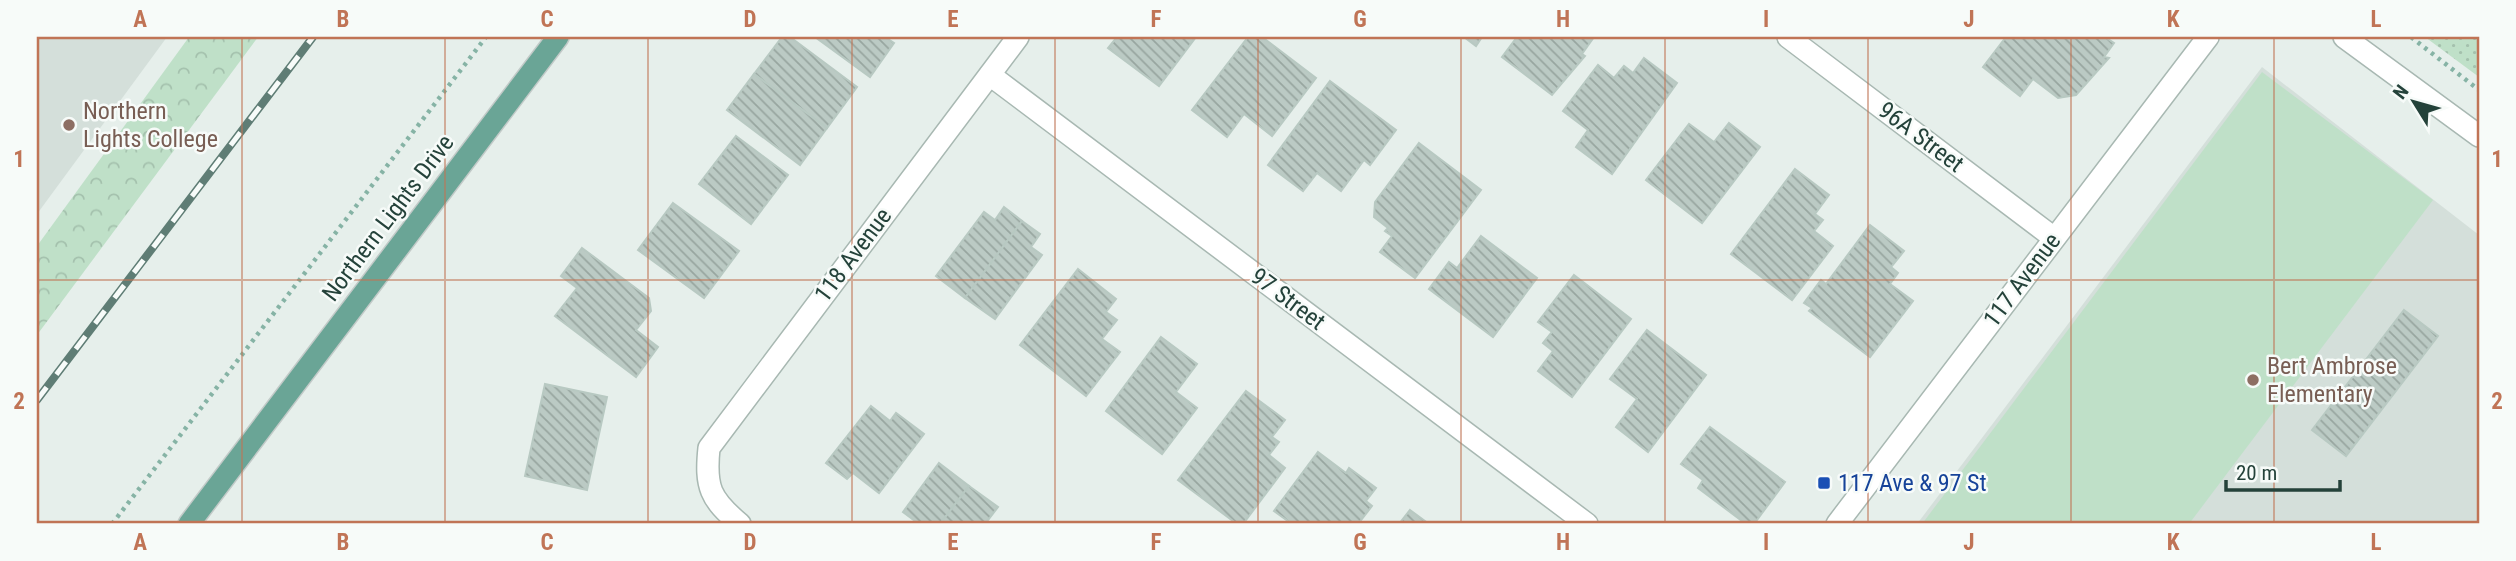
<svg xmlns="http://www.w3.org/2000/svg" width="2516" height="561" viewBox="0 0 2516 561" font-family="'Roboto Condensed',sans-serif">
	<defs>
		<pattern id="forest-crowns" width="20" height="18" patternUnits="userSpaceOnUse" patternTransform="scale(1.75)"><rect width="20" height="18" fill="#bfe0c8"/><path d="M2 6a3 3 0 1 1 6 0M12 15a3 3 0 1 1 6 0" fill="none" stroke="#a4c1ad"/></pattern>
		<pattern id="park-dots" width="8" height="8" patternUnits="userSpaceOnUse" patternTransform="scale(1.75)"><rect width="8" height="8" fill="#bfe0c8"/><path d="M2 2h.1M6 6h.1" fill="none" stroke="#a4c1ad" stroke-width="1.8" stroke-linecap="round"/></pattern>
		<pattern id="building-back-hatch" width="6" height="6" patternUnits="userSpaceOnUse" patternTransform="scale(1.75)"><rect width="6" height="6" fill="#bbcac4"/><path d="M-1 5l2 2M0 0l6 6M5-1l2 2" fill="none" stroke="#98a6a0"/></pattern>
	</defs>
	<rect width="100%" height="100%" fill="#e6efeb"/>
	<!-- built -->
	<g fill="#d4dfda">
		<polygon points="37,37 167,37 37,214"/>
		<polygon points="2262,67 2479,235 2479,524 1917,524"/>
	</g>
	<!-- grass -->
	<polygon fill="#bfe0c8" points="2262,72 2433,200 2189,524 1922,524"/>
	<!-- forest -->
	<polygon fill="url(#forest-crowns)" points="189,37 258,37 37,335 37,246"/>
	<!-- park -->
	<polygon fill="url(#park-dots)" points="2425,37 2479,37 2479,77"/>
	<!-- building -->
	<g fill="url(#building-back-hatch)" stroke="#b8c9c2" stroke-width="2">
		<polygon points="782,37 790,37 857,87 827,128 754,74"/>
		<polygon points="815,37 885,37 894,43 870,77"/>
		<polygon points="1117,37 1196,37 1159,86 1108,48"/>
		<polygon points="1248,37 1262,37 1316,78 1272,136 1244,114 1227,137 1192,110"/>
		<polygon points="1464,37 1482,37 1476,46"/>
		<polygon points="1517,37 1594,37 1582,54 1585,56 1552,95 1502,57"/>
		<polygon points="2006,37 2105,37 2114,43 2104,57 2109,58 2076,95 2058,98 2033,79 2020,96 1983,67"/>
		<polygon points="1644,58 1677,83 1612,174 1576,147 1588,130 1563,111 1598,65 1614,78 1624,66 1633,73"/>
		<polygon points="754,74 827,128 800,165 727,110"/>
		<polygon points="1330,81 1396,130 1370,165 1364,160 1341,191 1317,173 1303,191 1268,165"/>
		<polygon points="1729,123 1760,147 1702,223 1646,180 1689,124 1714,142"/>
		<polygon points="736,136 788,175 751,224 699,184"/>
		<polygon points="1419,143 1481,190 1415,278 1380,252 1392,236 1385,231 1388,228 1374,217 1375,202"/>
		<polygon points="1795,169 1829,195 1815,214 1823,220 1814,231 1833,246 1792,300 1731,254"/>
		<polygon points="673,203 739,251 704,298 638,250"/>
		<polygon points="1004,207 1022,221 965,298 936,276 984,212 995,220"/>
		<polygon points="1022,221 1040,234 1031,247 1042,255 995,319 965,298"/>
		<polygon points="1870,225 1904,251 1891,267 1898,273 1890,284 1913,301 1870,357 1809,311 1812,308 1804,303 1821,280 1826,284"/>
		<polygon points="1481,236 1537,278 1493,337 1429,289 1449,262 1457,268"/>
		<polygon points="582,248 649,298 651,311 636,330 658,347 636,377 555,316 577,288 561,276"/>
		<polygon points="1078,269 1116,299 1106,312 1117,320 1102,339 1120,352 1086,396 1020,345"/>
		<polygon points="1574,275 1631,319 1572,397 1538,371 1553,351 1543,343 1552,332 1538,322"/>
		<polygon points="2404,310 2438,336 2346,456 2312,430"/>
		<polygon points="1647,330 1706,375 1648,452 1616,427 1637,399 1610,379"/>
		<polygon points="1161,337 1197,364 1176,392 1197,408 1162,454 1106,411"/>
		<polygon points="545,384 607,397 587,490 525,476"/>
		<polygon points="1246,391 1285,420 1272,437 1279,442 1269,455 1285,468 1243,524 1237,524 1178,480"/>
		<polygon points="871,406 890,421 896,413 924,434 879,493 853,473 847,479 826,463"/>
		<polygon points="1710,427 1785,482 1754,524 1746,524 1698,488 1703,480 1681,464"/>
		<polygon points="1318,452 1346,473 1349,468 1376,488 1366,501 1372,506 1358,524 1292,524 1274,511"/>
		<polygon points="939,463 969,486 940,524 919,524 903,512"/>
		<polygon points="969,486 998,507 985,524 940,524"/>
		<polygon points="1410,510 1429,524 1399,524"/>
	</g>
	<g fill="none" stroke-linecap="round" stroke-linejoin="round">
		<defs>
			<g id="minor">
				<polyline points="1788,37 2054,238"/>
				<polyline points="2344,37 2479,136"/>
				<polyline points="990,75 1587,524"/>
				<path d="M740,524C710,499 705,487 709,448L1018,37"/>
				<polyline points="1837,524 2208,37"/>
			</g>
			<polyline id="major" points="189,524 558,37"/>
		</defs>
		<!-- minor casing -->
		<use href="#minor" stroke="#a8b8b2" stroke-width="24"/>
		<!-- major casing -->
		<use href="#major" stroke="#c2cac8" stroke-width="24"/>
		<!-- path -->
		<g stroke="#86b3a5" stroke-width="4.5" stroke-dasharray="3.5 5" stroke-linecap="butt">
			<polyline points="2411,37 2479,90"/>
			<polyline points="112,524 486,37"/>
		</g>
		<!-- minor -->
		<use href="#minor" stroke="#fff" stroke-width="21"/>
		<!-- major -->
		<use href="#major" stroke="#6aa596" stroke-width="21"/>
		<defs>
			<polyline id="rail" points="37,400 313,37"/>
		</defs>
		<!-- rail casing -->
		<use href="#rail" stroke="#5f7d75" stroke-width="8"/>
		<!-- rail -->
		<use href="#rail" stroke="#f7fbf9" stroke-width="5" stroke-dasharray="16" stroke-linecap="butt"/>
	</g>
	<!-- grid -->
	<path fill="none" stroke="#c07456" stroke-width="2" stroke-opacity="0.55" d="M242,37V524M445,37V524M648,37V524M852,37V524M1055,37V524M1258,37V524M1461,37V524M1665,37V524M1868,37V524M2071,37V524M2274,37V524M37,280H2479"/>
	<!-- markers -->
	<g fill="#8d6e63" stroke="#f7fbf9" stroke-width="2.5">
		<circle cx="69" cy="125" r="7"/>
		<circle cx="2253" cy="380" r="7"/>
	</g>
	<rect fill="#1a4fb4" stroke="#f7fbf9" stroke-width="2.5" x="1817" y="476" width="14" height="14" rx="3.5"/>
	<g text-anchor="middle" stroke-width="5" stroke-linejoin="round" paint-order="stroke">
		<!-- education labels -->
		<g font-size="24" fill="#785e54" stroke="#f7fbf9" text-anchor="start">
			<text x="83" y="119">Northern<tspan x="83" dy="28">Lights College</tspan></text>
			<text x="2267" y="374">Bert Ambrose<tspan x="2267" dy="28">Elementary</tspan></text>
		</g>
		<!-- street labels -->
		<g font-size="24" fill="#24423a" stroke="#f7fbf9">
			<text transform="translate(1921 137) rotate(37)" y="8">96A Street</text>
			<text transform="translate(388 218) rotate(-53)" y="8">Northern Lights Drive</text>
			<text transform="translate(853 255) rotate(-53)" y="8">118 Avenue</text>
			<text transform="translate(2022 280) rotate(-53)" y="8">117 Avenue</text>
			<text transform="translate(1288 299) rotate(37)" y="8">97 Street</text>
		</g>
		<!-- transit labels -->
		<g font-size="24" fill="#164399" stroke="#f7fbf9" text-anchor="start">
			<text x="1838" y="491">117 Ave &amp; 97 St</text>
		</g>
	</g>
	<!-- border -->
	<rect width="2516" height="561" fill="none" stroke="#f7fbf9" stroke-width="77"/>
	<!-- north arrow -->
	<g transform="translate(2414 102) rotate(307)" stroke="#f7fbf9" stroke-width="5" paint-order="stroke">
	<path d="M0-5L12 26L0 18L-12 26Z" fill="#24423a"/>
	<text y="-10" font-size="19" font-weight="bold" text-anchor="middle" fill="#24423a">N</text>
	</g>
	<!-- scale -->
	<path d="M2226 480v10h114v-10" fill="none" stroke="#24423a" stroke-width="3.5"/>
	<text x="2236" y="480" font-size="21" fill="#24423a" stroke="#f7fbf9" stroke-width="5" paint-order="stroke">20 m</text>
	<rect x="38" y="38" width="2440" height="484" fill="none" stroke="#c07456" stroke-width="2.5"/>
	<g font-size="23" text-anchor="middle" font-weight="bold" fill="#c07456">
		<text x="140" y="27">A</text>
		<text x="343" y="27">B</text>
		<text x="547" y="27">C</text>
		<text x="750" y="27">D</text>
		<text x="953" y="27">E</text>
		<text x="1156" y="27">F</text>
		<text x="1360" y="27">G</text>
		<text x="1563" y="27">H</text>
		<text x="1766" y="27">I</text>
		<text x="1969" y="27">J</text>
		<text x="2173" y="27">K</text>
		<text x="2376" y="27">L</text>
		<text x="19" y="167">1</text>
		<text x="2497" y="167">1</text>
		<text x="19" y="409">2</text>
		<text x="2497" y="409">2</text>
		<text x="140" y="550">A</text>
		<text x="343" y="550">B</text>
		<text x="547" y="550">C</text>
		<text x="750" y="550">D</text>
		<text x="953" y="550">E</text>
		<text x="1156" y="550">F</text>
		<text x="1360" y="550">G</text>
		<text x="1563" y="550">H</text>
		<text x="1766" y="550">I</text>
		<text x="1969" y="550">J</text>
		<text x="2173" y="550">K</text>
		<text x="2376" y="550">L</text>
	</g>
</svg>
